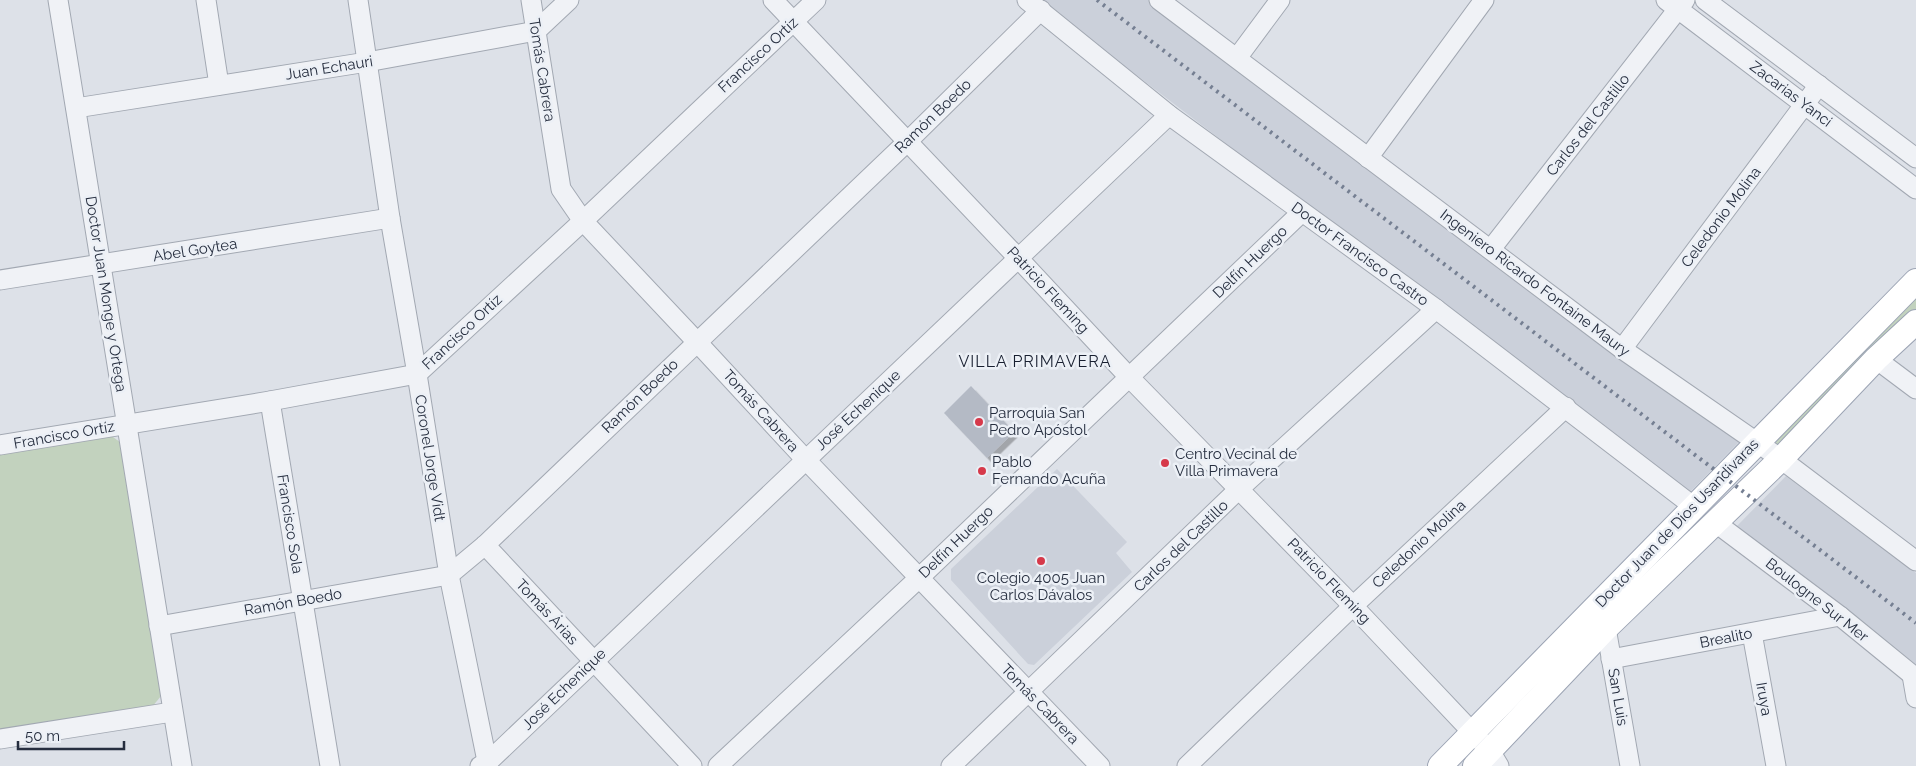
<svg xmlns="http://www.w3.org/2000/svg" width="1916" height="766" viewBox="0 0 1916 766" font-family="Raleway,sans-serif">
	<defs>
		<filter id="shadow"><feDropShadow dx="4.5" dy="4.5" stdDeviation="0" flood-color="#0004"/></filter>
	</defs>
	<rect width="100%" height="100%" fill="#dde1e8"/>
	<!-- built -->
	<g fill="#cbd0da">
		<polygon points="1038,0 1166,0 1741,440 1690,492 1355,242"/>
		<polygon points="1057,469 1127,542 1116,553 1132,572 1034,665 1028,664 951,580 951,569"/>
		<polygon points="1787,475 1916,573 1916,665 1735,528"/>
	</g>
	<!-- green -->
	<g fill="#c2d2be">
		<polygon points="1916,295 1916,309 1781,446 1776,445 1775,440"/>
		<polygon points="110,435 120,442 161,696 152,707 0,731 0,452"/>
	</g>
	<!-- building -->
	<polygon fill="#b4bac5" filter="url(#shadow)" points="971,386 1014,432 987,458 944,413"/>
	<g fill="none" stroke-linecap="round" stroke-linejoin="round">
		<defs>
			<g id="minor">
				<polyline points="58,0 182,766"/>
				<polyline points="206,0 219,85"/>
				<polyline points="358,0 390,218 417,374 449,575 488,766"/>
				<polyline points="531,0 561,189 583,221 697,342 805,459 1100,766"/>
				<polyline points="773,0 1019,259 1129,377 1353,606 1490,751 1499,766"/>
				<polyline points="1027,0 1169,115 1436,309 1693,506"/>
				<polyline points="1159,0 1622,349 1781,459 1916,561"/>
				<polyline points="1666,0 1916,189"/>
				<polyline points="1705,0 1916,158"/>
				<polyline points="1237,58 1280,0"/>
				<polyline points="76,108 367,62 536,31 569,0"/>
				<polyline points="1368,158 1484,0"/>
				<polyline points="1491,249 1685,0"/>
				<polyline points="0,280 390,218"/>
				<polyline points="1622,349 1819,85"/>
				<polyline points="1876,359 1916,389"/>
				<polyline points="270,401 330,766"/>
				<polyline points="0,445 270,401 417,374 583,221 816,0"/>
				<polyline points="1716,523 1840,616 1916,678"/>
				<polyline points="485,545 692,766"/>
				<polyline points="1600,622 1606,628 1630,766"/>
				<polyline points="159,626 449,575 485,545 908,141 1041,10"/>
				<polyline points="1752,633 1776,766"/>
				<polyline points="1611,659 1840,616"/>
				<polyline points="1912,675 1916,698"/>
				<polyline points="0,739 172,712"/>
				<polyline points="480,766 487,763 1169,115"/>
				<polyline points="718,766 919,578 1302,212"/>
				<polyline points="951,766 1239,489 1436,309"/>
				<polyline points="1187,766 1353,606 1566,407"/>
			</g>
			<g id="major">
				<polyline points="1440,766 1916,281"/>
				<polyline points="1475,766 1606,628 1781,459 1876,359 1916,322"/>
			</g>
		</defs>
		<!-- minor casing -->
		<use href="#minor" stroke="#a2a8b2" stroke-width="21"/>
		<!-- major casing -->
		<use href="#major" stroke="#9ca4b4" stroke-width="26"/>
		<!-- minor -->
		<use href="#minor" stroke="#f0f2f6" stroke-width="19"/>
		<!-- major -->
		<use href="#major" stroke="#fff" stroke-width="24"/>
		<!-- rail -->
		<polyline stroke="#757f92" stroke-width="4" stroke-dasharray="2.5 5" stroke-linecap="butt" points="1097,0 1916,623"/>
	</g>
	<!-- markers -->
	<g fill="#d6394a" stroke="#ecf0f6" stroke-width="2">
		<circle cx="979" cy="422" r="5"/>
		<circle cx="1165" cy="463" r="5"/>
		<circle cx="982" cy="471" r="5"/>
		<circle cx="1041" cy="561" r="5"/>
	</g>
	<g text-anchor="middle" stroke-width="5" stroke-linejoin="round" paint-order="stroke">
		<!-- street labels -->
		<g font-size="15" fill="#262e3f" stroke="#ecf0f6">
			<text transform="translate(758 55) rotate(-43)" y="5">Francisco Ortíz</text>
			<text transform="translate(329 68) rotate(-9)" y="5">Juan Echauri</text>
			<text transform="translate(542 70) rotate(81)" y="5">Tomás Cabrera</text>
			<text transform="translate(1791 94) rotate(37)" y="5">Zacarias Yanci</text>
			<text transform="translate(933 116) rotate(-44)" y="5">Ramón Boedo</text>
			<text transform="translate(1588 125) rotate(-52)" y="5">Carlos del Castillo</text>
			<text transform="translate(1721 217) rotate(-53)" y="5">Celedonio Molina</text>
			<text transform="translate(195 250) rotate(-9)" y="5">Abel Goytea</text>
			<text transform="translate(1360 254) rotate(36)" y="5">Doctor Francisco Castro</text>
			<text transform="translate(1250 262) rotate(-44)" y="5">Delfín Huergo</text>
			<text transform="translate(1535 283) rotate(37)" y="5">Ingeniero Ricardo Fontaine Maury</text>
			<text transform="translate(1048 290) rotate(47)" y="5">Patricio Fleming</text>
			<text transform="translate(106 294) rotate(81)" y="5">Doctor Juan Monge y Ortega</text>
			<text transform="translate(462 332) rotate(-43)" y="5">Francisco Ortíz</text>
			<text transform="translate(640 396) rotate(-44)" y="5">Ramón Boedo</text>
			<text transform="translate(858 410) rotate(-43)" y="5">José Echenique</text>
			<text transform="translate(761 411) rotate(48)" y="5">Tomás Cabrera</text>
			<text transform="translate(64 435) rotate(-10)" y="5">Francisco Ortíz</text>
			<text transform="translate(430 458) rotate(81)" y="5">Coronel Jorge Vidt</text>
			<text transform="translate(1677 523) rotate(-46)" y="5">Doctor Juan de Dios Usandivaras</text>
			<text transform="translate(290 524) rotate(81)" y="5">Francisco Sola</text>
			<text transform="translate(956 542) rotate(-44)" y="5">Delfín Huergo</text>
			<text transform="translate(1419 544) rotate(-43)" y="5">Celedonio Molina</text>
			<text transform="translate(1181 546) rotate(-44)" y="5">Carlos del Castillo</text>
			<text transform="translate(1329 581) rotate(46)" y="5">Patricio Fleming</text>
			<text transform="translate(1817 600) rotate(38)" y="5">Boulogne Sur Mer</text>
			<text transform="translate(293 602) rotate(-10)" y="5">Ramón Boedo</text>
			<text transform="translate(547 612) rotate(47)" y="5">Tomás Árias</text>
			<text transform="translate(1726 638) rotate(-11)" y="5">Brealito</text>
			<text transform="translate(564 689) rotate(-44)" y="5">José Echenique</text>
			<text transform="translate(1618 697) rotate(80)" y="5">San Luis</text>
			<text transform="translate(1764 699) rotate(80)" y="5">Iruya</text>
			<text transform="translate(1040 704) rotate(46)" y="5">Tomás Cabrera</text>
		</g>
		<!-- poi labels -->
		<g font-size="15" fill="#262e3f" stroke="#ecf0f6" text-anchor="start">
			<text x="989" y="418">Parroquia San<tspan x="989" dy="17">Pedro Apóstol</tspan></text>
			<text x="1175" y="459">Centro Vecinal de<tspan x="1175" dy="17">Villa Primavera</tspan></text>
			<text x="992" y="467">Pablo<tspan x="992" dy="17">Fernando Acuña</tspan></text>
			<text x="1041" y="583" text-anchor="middle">Colegio 4005 Juan<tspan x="1041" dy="17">Carlos Dávalos</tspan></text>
		</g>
		<!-- neighbourhood labels -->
		<g font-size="16" letter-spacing="1" fill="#181f30" stroke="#ecf0f6">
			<text x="1035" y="367">VILLA PRIMAVERA</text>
		</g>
	</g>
	<!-- scale -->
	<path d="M18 741v8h106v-8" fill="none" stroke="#262e3f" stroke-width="2.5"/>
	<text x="25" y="741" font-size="15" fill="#262e3f" stroke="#ecf0f6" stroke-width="4" paint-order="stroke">50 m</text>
</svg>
